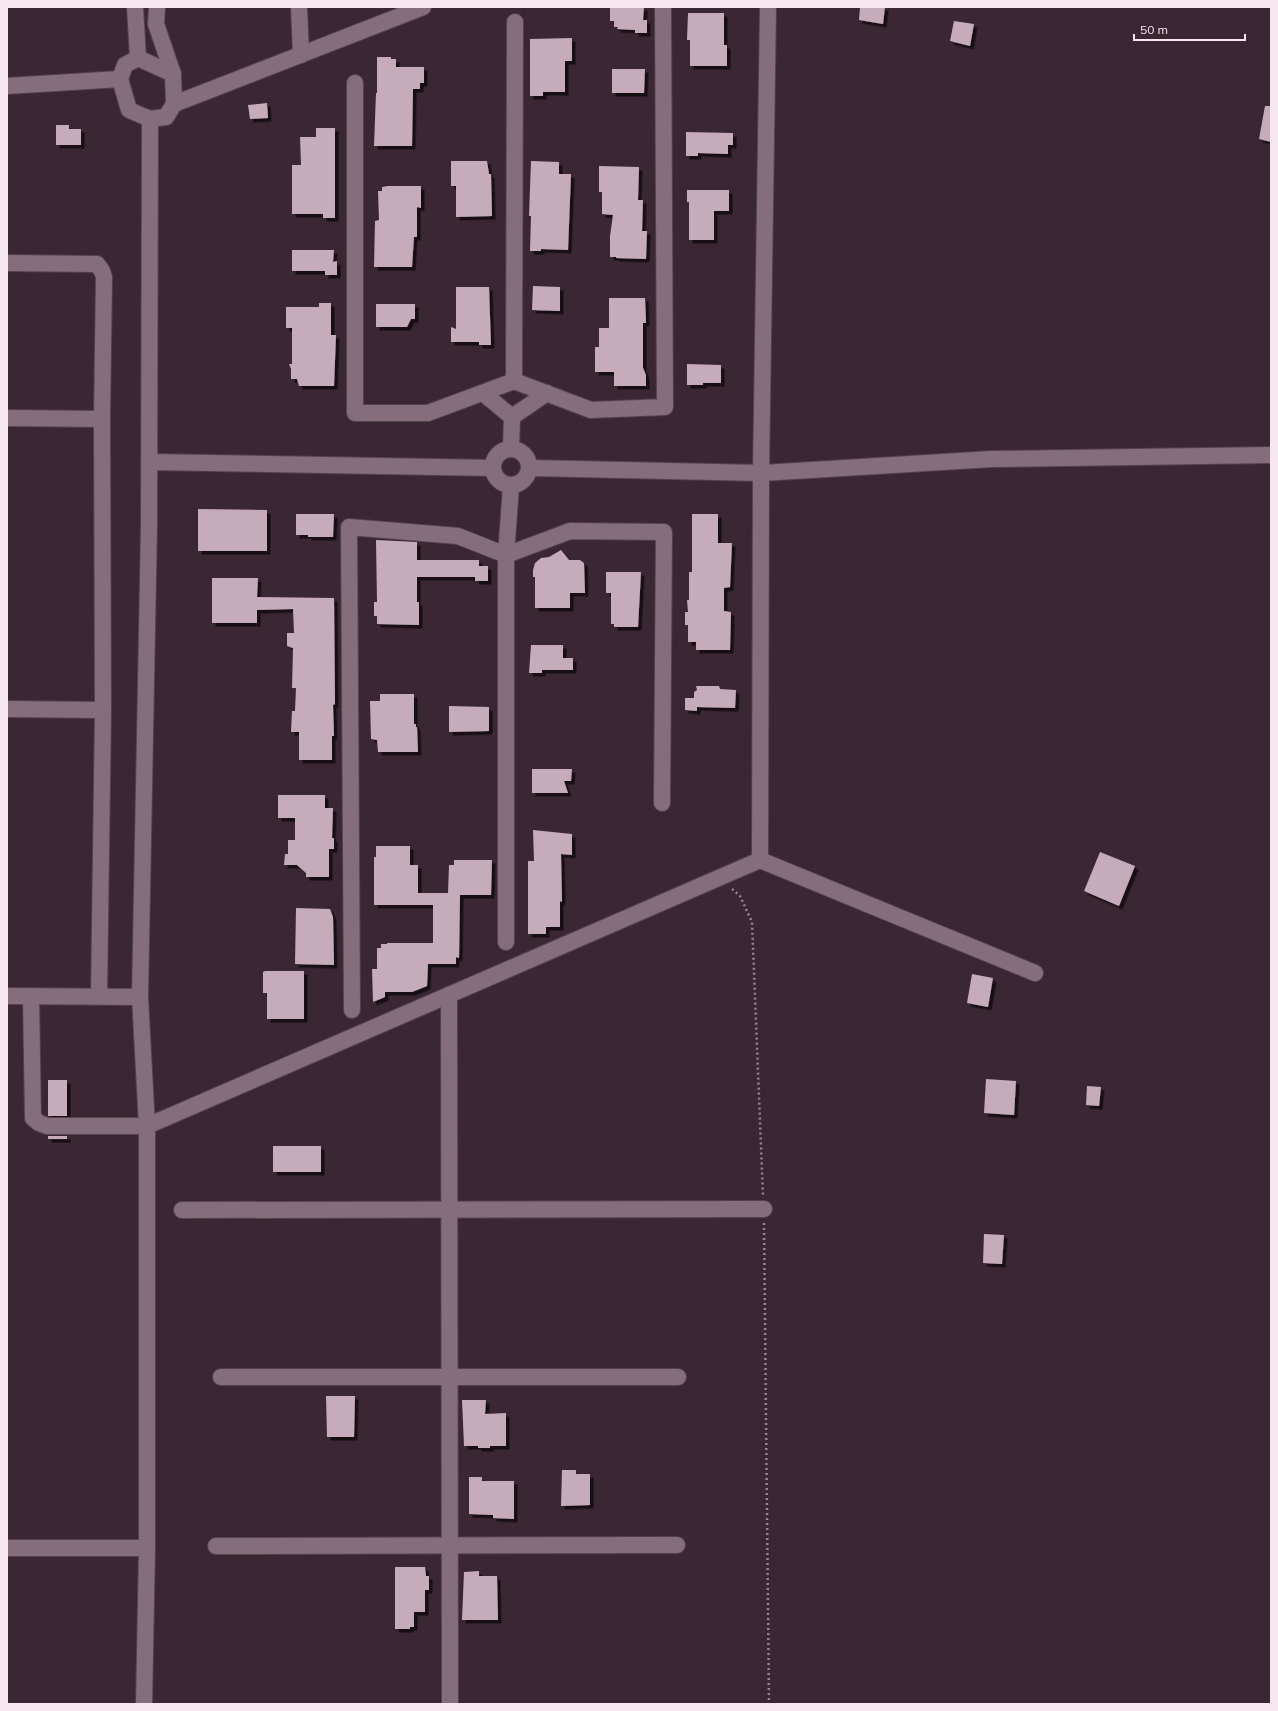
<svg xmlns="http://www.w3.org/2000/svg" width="1278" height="1711" viewBox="0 0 1278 1711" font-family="Mulish,sans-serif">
	<defs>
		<filter id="shadow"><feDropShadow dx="3.5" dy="3.5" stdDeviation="0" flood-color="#0009"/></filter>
	</defs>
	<rect width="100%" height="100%" fill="#3b2633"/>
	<!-- building -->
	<g fill="#c6abbb" filter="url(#shadow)">
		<polygon points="644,7 643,20 647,20 647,33 635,33 635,30 617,29 618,27 614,27 614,21 610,21 610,8"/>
		<polygon points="860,7 885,7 883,24 859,20"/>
		<polygon points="688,13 724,13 724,45 727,45 727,66 690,66 690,40 687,40"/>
		<polygon points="954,21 974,24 970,46 950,41"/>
		<polygon points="572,38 572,61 565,61 565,92 543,92 543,96 530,96 530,39"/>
		<polygon points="377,57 391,57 391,59 396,59 396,67 424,67 424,83 420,83 420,89 413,89 412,146 374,146 376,93 377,93"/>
		<polygon points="612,69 645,69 644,93 612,93"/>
		<polygon points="267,103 268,118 250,119 248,105"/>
		<polygon points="1265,106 1271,106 1271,142 1259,139"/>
		<polygon points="56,125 69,125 69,129 81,129 81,145 56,145"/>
		<polygon points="316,128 335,128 335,218 323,218 323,214 292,214 292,165 301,165 300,137 316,137"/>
		<polygon points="686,132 733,133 733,145 728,145 728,154 698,153 698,156 686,156"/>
		<polygon points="451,161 487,161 489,174 491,174 492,216 456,217 456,186 451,186"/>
		<polygon points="531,161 559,162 559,174 571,174 568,250 541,249 541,251 530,251 531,216 529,216"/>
		<polygon points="599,166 639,167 638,200 643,200 642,231 647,231 646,259 616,258 616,257 610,257 610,236 613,215 602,214 602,192 599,192"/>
		<polygon points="388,186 421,186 421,208 417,207 417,237 414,237 412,267 374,267 375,221 379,220 378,191 382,191 382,187"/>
		<polygon points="687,190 729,190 729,211 714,211 714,240 689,240 689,202 687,202"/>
		<polygon points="292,250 334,250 333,262 337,261 337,275 325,275 325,271 292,271"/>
		<polygon points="533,286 560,287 560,311 532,310"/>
		<polygon points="456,287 489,287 491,345 479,345 479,342 451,342 451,327 456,329"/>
		<polygon points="609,298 645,298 646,323 643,323 643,368 646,375 646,386 614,386 614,372 595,372 595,347 599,347 599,328 609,328"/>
		<polygon points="319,303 331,303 331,335 336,335 334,386 299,386 297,379 291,379 291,369 289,364 292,364 292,328 286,328 286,307 319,307"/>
		<polygon points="376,304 415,304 415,319 411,319 407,327 376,327"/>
		<polygon points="687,364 721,365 721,383 703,383 703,385 687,385"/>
		<polygon points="198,509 267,510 267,551 198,551"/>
		<polygon points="296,514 334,514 333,537 308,537 308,535 296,535"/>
		<polygon points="692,514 718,514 718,543 732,543 730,587 724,588 724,611 731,612 730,650 696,650 696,642 688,642 688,625 685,625 685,612 688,612 687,600 689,600 689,572 692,572"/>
		<polygon points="376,540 417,542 417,560 479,560 479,566 488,566 488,581 475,581 475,577 417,577 417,602 419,602 419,625 377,624 377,616 374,616 374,602 377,602"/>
		<polygon points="561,550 569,560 580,560 584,563 585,593 570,593 570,608 535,608 535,577 533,577 533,570 535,563 541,558 549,557"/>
		<polygon points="606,572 641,572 638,627 614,627 614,624 611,624 611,593 606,593"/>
		<polygon points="212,578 258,578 257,597 334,598 335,704 333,705 334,736 332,736 332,760 299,760 299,732 291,732 292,711 295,711 296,688 292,688 293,648 287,646 287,633 294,633 293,609 257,610 257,623 212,623"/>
		<polygon points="531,645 563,645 563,658 573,658 573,670 542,670 542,673 529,673"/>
		<polygon points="696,686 719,686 720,689 736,690 735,708 697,707 697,711 685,710 685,698 694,698 694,692 697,690"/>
		<polygon points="380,694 414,694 414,724 416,724 416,727 417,727 418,752 378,752 377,740 371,739 370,701 380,701"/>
		<polygon points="449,706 489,707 489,731 449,732"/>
		<polygon points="532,769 572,769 571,781 564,781 568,793 532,793"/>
		<polygon points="278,795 325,795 325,808 333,808 332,838 334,838 334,849 329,849 329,877 306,877 306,873 297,865 284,865 285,854 288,854 288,840 295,840 295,818 278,818"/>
		<polygon points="533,830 572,834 572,855 561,854 562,902 560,901 560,927 546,927 546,934 528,934 528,861 534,861"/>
		<polygon points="376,846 410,846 410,865 418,865 418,893 448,893 449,865 454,865 454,860 492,860 491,895 460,895 459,958 456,957 456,964 428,964 427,986 412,992 385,992 385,997 373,1002 372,969 377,969 377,948 381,948 381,944 387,944 387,943 433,943 433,905 374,905 374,857 376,857"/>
		<polygon points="1100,852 1135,866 1119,906 1084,891"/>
		<polygon points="296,908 330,909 333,917 334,965 295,964"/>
		<polygon points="265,971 304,971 304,1019 267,1019 267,993 263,993 263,972"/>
		<polygon points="972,974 993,978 988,1007 967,1003"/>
		<polygon points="986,1079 1016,1081 1014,1115 984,1113"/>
		<rect x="48" y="1080" width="19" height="36"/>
		<polygon points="1087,1086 1101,1087 1099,1106 1086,1105"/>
		<rect x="48" y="1136" width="19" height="3"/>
		<rect x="273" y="1146" width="48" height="26"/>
		<polygon points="984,1234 1004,1235 1002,1264 983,1263"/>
		<polygon points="326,1396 355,1396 354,1437 327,1437"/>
		<polygon points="462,1400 486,1400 485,1414 506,1413 506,1446 490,1446 490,1448 478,1448 478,1446 464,1446"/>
		<polygon points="562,1470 576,1470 576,1474 590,1474 590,1505 561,1506"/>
		<polygon points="469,1477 482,1477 482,1481 514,1481 514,1519 493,1518 493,1515 469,1514"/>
		<polygon points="395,1567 425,1567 426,1576 429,1576 429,1590 425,1590 425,1612 414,1612 414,1627 410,1627 410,1629 395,1629"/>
		<polygon points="479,1571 479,1576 497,1576 498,1620 462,1620 464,1572"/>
	</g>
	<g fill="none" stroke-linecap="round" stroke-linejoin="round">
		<defs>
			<g id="minor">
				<polyline points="135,7 138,58"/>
				<polyline points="157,7 156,24 173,74"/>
				<polyline points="299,7 301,55"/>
				<polygon points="138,58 173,74 174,104 166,117 150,119 129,110 120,79 125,65"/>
				<polyline points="355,83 355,413 428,413 514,381 591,410 665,407 663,7"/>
				<polyline points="7,86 120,79"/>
				<polyline points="174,104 423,7"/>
				<polyline points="7,263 97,264 102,271 104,277 102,419 103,710 99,996"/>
				<polyline points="514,381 515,22"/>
				<polyline points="483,393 512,417"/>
				<polyline points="512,417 547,393"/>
				<polyline points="7,418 102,419"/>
				<circle cx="511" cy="467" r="18"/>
				<polyline points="511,449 512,417"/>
				<polyline points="149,462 493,468"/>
				<polyline points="530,468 761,473 992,459 1271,455"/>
				<polyline points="7,709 103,710"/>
				<polyline points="760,860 761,473 768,7"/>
				<polyline points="506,942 506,555 511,486"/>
				<polyline points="449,995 450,1704"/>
				<polyline points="7,996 140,997"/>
				<polyline points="31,996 33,1118 39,1123 47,1126 147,1126 760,860 1035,973"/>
				<polyline points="352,1010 349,527 458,536 506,555 570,531 664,532 662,803"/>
				<polyline points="182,1210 764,1209"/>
				<polyline points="221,1377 678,1377"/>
				<polyline points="216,1546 677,1545"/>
				<polyline points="7,1548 147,1548"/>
				<polyline points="144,1704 147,1548 147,1126 140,997 149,525 150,119"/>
			</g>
		</defs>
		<!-- minor casing -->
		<use href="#minor" stroke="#54424d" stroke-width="18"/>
		<!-- path -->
		<g stroke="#988691" stroke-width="2.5" stroke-dasharray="2 3" stroke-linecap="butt">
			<polyline points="732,889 740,896 752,922 763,1196"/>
			<polyline points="764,1223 769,1704"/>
		</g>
		<!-- minor -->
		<use href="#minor" stroke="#866d7c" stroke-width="16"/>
	</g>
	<!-- border -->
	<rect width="1278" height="1711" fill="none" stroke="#f5e6ef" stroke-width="16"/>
	<!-- scale -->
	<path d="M1134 34v6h111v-6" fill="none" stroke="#f5e6ef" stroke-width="2"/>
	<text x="1140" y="34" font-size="12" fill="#f5e6ef" stroke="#3b2633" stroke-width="3" paint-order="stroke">50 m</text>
</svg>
